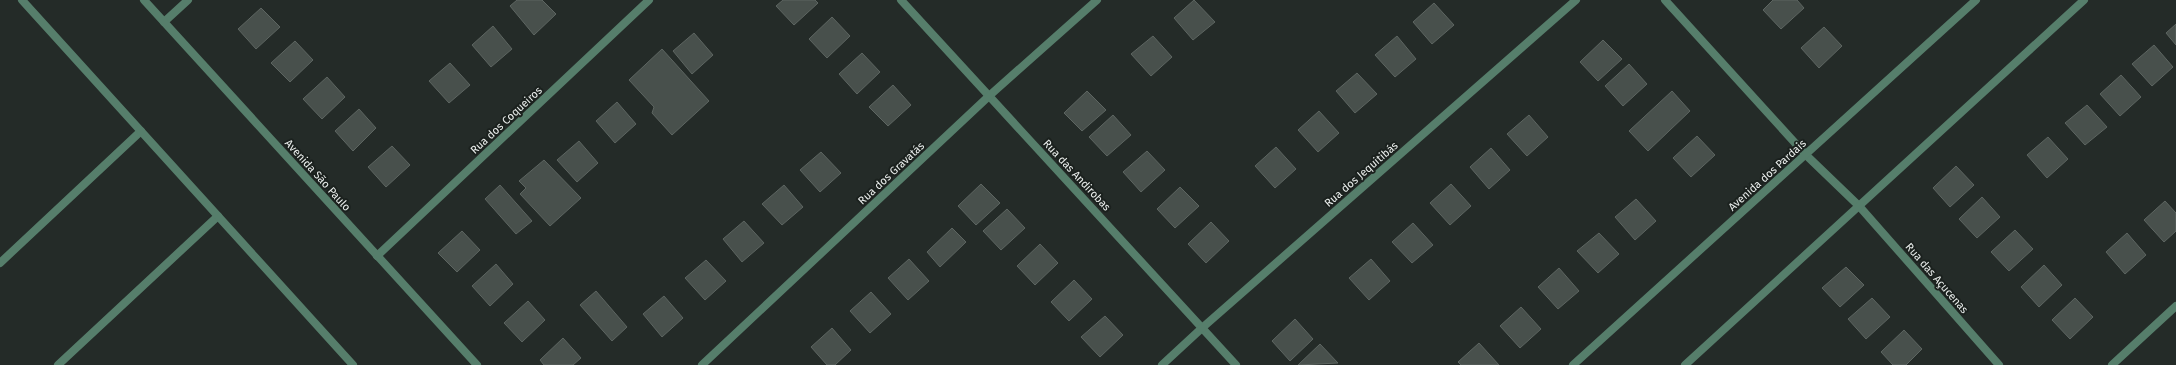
<svg xmlns="http://www.w3.org/2000/svg" width="2176" height="365" viewBox="0 0 2176 365" font-family="'Fira Sans',sans-serif">
	<rect width="100%" height="100%" fill="#242b28"/>
	<!-- building -->
	<g fill="#48504c" stroke="#5d6561">
		<polygon points="517,0 542,0 556,14 534,35 510,6"/>
		<polygon points="783,0 815,0 818,3 794,25 776,6"/>
		<polygon points="1194,0 1215,22 1193,40 1174,18"/>
		<polygon points="1773,0 1797,0 1804,8 1781,29 1763,10"/>
		<polygon points="1434,3 1454,25 1432,44 1413,22"/>
		<polygon points="261,8 280,27 256,49 238,29"/>
		<polygon points="832,17 850,36 827,58 809,39"/>
		<polygon points="2176,24 2176,45 2166,33"/>
		<polygon points="493,26 512,49 491,67 472,45"/>
		<polygon points="1824,27 1842,46 1819,68 1801,48"/>
		<polygon points="694,33 713,55 692,74 673,51"/>
		<polygon points="1153,36 1172,57 1151,76 1131,54"/>
		<polygon points="1397,36 1416,59 1395,77 1375,55"/>
		<polygon points="1603,40 1622,59 1598,81 1580,62"/>
		<polygon points="295,41 313,60 290,82 271,63"/>
		<polygon points="2154,45 2173,67 2152,86 2132,64"/>
		<polygon points="662,49 709,101 672,135 652,113 654,107 629,80"/>
		<polygon points="862,53 880,72 857,94 839,74"/>
		<polygon points="450,63 470,85 449,103 429,81"/>
		<polygon points="1629,64 1647,84 1623,106 1605,86"/>
		<polygon points="1357,73 1377,94 1355,113 1336,91"/>
		<polygon points="2121,75 2141,97 2120,116 2100,94"/>
		<polygon points="327,77 345,97 322,119 303,99"/>
		<polygon points="893,85 911,105 888,126 869,107"/>
		<polygon points="1087,91 1106,110 1082,131 1064,113"/>
		<polygon points="1672,91 1690,111 1648,151 1629,131"/>
		<polygon points="617,102 636,124 615,143 596,121"/>
		<polygon points="2087,105 2107,127 2085,145 2065,123"/>
		<polygon points="359,109 376,128 353,151 335,131"/>
		<polygon points="1319,111 1339,133 1318,152 1298,130"/>
		<polygon points="1113,115 1131,135 1107,156 1089,137"/>
		<polygon points="1529,115 1548,137 1527,156 1507,134"/>
		<polygon points="1697,136 1715,155 1691,177 1673,158"/>
		<polygon points="2048,137 2068,159 2047,178 2027,155"/>
		<polygon points="579,141 598,163 577,182 557,160"/>
		<polygon points="392,146 410,165 386,187 368,167"/>
		<polygon points="1276,147 1296,169 1275,188 1255,166"/>
		<polygon points="1491,148 1510,170 1489,189 1470,167"/>
		<polygon points="1147,151 1165,170 1141,192 1123,172"/>
		<polygon points="821,152 841,173 820,192 800,170"/>
		<polygon points="544,160 581,198 550,226 520,194 526,188 519,181"/>
		<polygon points="1956,166 1974,185 1950,207 1933,188"/>
		<polygon points="981,184 1000,203 976,225 958,206"/>
		<polygon points="1451,184 1471,206 1450,225 1430,203"/>
		<polygon points="500,185 532,221 516,234 485,199"/>
		<polygon points="784,185 803,207 782,225 762,204"/>
		<polygon points="1180,187 1199,206 1175,228 1157,209"/>
		<polygon points="1982,197 2000,217 1977,238 1959,219"/>
		<polygon points="1636,199 1656,221 1635,240 1615,217"/>
		<polygon points="2165,201 2176,213 2176,231 2164,242 2144,220"/>
		<polygon points="1007,209 1025,228 1001,250 983,231"/>
		<polygon points="744,221 764,243 742,262 723,239"/>
		<polygon points="1211,222 1229,241 1206,263 1188,244"/>
		<polygon points="1413,223 1433,245 1412,263 1392,242"/>
		<polygon points="952,228 966,242 940,267 927,252"/>
		<polygon points="2015,230 2033,249 2009,271 1991,252"/>
		<polygon points="462,231 480,250 457,272 438,253"/>
		<polygon points="1599,233 1619,254 1598,273 1577,251"/>
		<polygon points="2127,233 2146,255 2125,274 2106,252"/>
		<polygon points="1040,244 1058,263 1035,285 1017,266"/>
		<polygon points="909,259 929,281 908,300 888,278"/>
		<polygon points="1371,259 1390,281 1369,300 1349,278"/>
		<polygon points="706,260 726,281 705,300 685,278"/>
		<polygon points="496,264 513,284 490,306 472,286"/>
		<polygon points="2044,265 2062,285 2039,307 2021,287"/>
		<polygon points="1846,267 1864,285 1840,307 1822,288"/>
		<polygon points="1559,268 1579,291 1558,309 1538,287"/>
		<polygon points="1074,280 1092,299 1069,321 1051,302"/>
		<polygon points="596,291 627,327 612,341 580,305"/>
		<polygon points="871,292 891,314 870,333 850,311"/>
		<polygon points="664,296 683,318 662,337 643,314"/>
		<polygon points="1872,298 1890,317 1866,339 1848,319"/>
		<polygon points="2075,298 2093,317 2070,339 2052,320"/>
		<polygon points="528,301 545,320 522,342 504,323"/>
		<polygon points="1521,307 1541,329 1520,348 1500,326"/>
		<polygon points="1105,316 1123,335 1100,357 1081,337"/>
		<polygon points="1295,319 1313,339 1290,361 1272,341"/>
		<polygon points="832,328 851,350 835,365 827,365 811,347"/>
		<polygon points="1904,330 1922,349 1906,365 1893,365 1881,352"/>
		<polygon points="563,338 581,358 573,365 544,365 540,360"/>
		<polygon points="1479,343 1499,365 1461,365 1458,362"/>
		<polygon points="1320,344 1338,363 1298,365"/>
	</g>
	<g fill="none" stroke-linecap="round" stroke-linejoin="round">
		<!-- minor -->
		<g stroke="#567e6b" stroke-width="8">
			<polyline points="901,0 1236,365"/>
			<polyline points="1665,0 1806,155 1859,206 1999,365"/>
			<polyline points="164,22 188,0"/>
			<polyline points="377,256 649,0"/>
			<polyline points="0,263 141,131"/>
			<polyline points="58,365 218,216"/>
			<polyline points="702,365 989,96 1097,0"/>
			<polyline points="1162,365 1202,328 1576,0"/>
			<polyline points="2112,365 2176,306"/>
		</g>
		<!-- tertiary -->
		<g stroke="#567e6b" stroke-width="8">
			<polyline points="22,0 353,365"/>
			<polyline points="144,0 477,365"/>
			<polyline points="1573,365 1976,0"/>
			<polyline points="1685,365 2084,0"/>
		</g>
	</g>
	<g text-anchor="middle" stroke-width="4" stroke-linejoin="round" paint-order="stroke">
		<!-- street labels -->
		<g font-size="11" fill="#ebefed" stroke="#1b211e">
			<text transform="translate(506 120) rotate(-43)" y="4">Rua dos Coqueiros</text>
			<text transform="translate(891 173) rotate(-43)" y="4">Rua dos Gravatás</text>
			<text transform="translate(1361 174) rotate(-41)" y="4">Rua dos Jequitibás</text>
			<text transform="translate(318 175) rotate(48)" y="4">Avenida São Paulo</text>
			<text transform="translate(1077 175) rotate(47)" y="4">Rua das Andirobas</text>
			<text transform="translate(1767 175) rotate(-42)" y="4">Avenida dos Pardais</text>
			<text transform="translate(1937 278) rotate(49)" y="4">Rua das Açucenas</text>
		</g>
	</g>
</svg>
